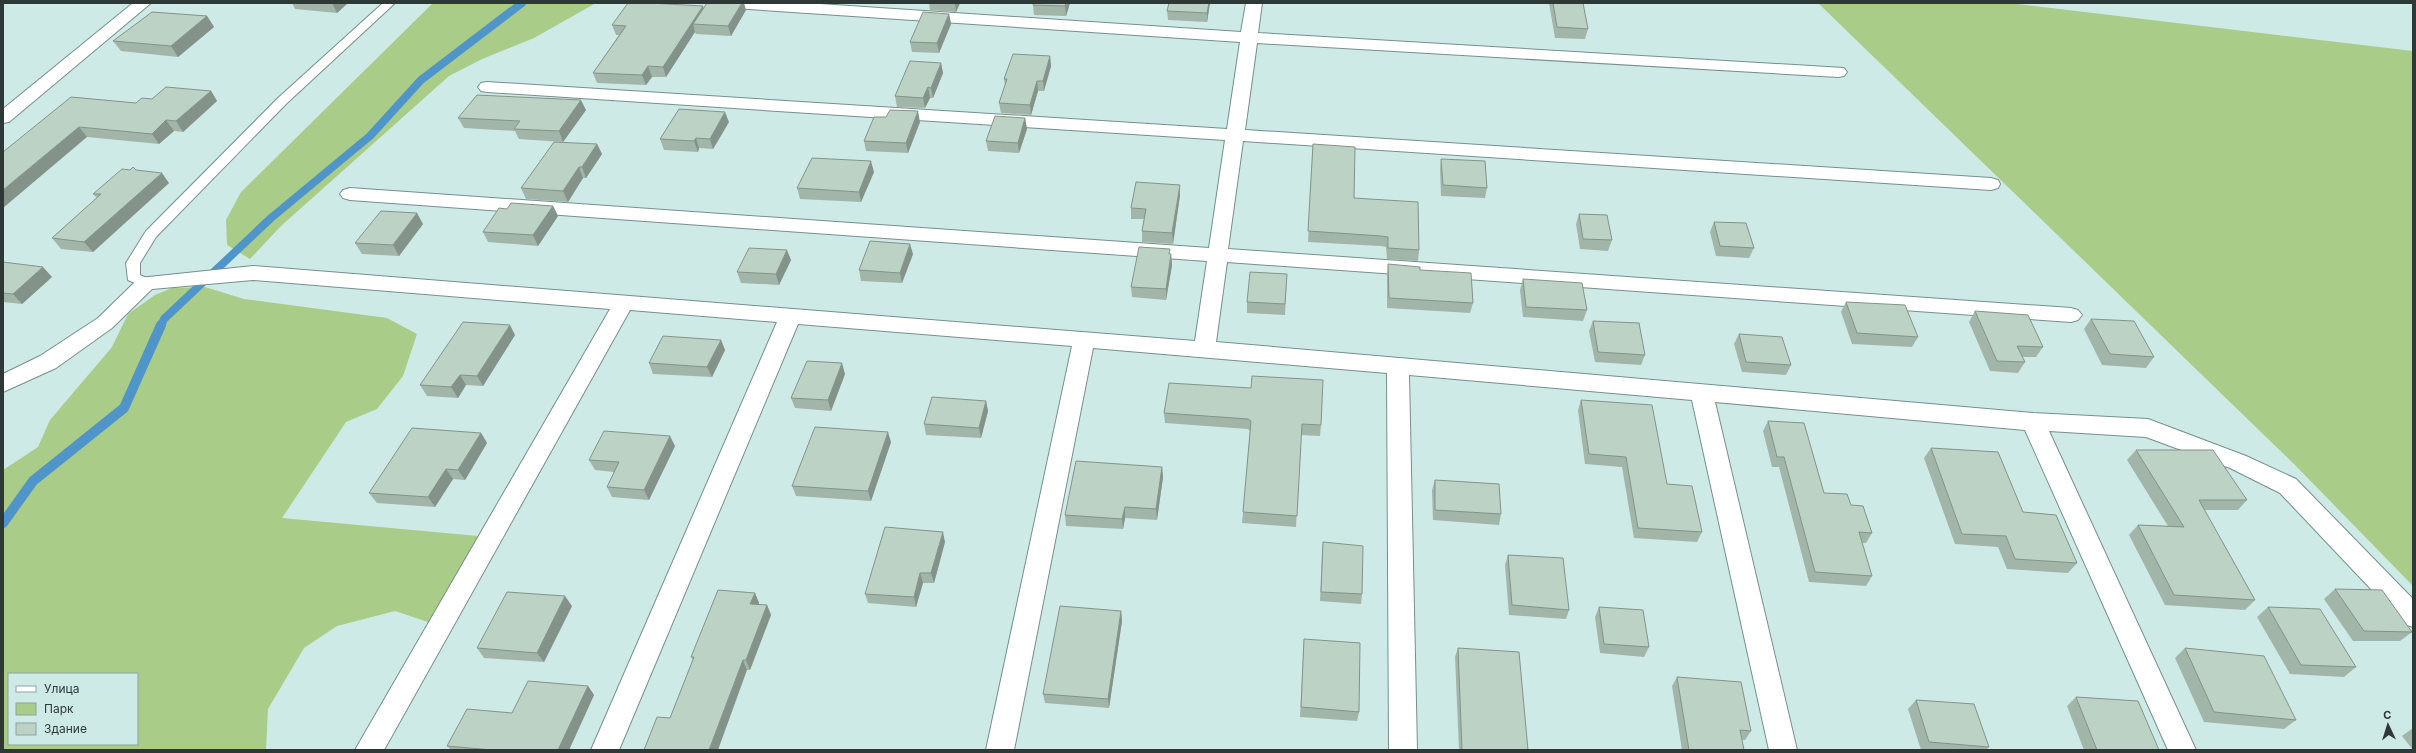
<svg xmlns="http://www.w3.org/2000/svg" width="2416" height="753" viewBox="0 0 2416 753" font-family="Inter,sans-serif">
	<rect width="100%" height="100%" fill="#ceeae6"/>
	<!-- green -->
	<g fill="#a9cc88" fill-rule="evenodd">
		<polygon points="433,3 596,3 534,38 482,59 449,76 281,226 250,259 227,245 226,220 241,192"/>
		<polygon points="1818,3 2009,3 2413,51 2413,586 2296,466"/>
		<path d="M205,287L244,299L387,318L417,334L403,376L377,409L346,422L282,518L478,536L431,623L395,611L337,626L304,648L268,709L266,750H3V470L38,447L50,420L112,347L128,314L155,295L172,288ZM9,674H137V744H9Z"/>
	</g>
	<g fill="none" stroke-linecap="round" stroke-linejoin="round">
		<!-- stream-far1 -->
		<polyline stroke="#4f95c9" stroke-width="8" points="161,326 164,319 271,218 370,136 421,80 522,3"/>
		<!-- stream -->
		<polyline stroke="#4f95c9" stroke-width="10" points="3,523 33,481 124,408 161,325"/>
		<defs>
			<polygon id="lane" points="383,3 395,3 286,104 156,237 140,263 140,275 151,280 153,283 151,286 146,288 128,280 126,263 146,231 278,98"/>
			<g id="street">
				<polygon points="133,3 151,3 9,122 3,123 3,109"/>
				<polygon points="725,3 805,3 1241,32 1246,3 1262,3 1258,33 1844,68 1847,72 1844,76 1838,77 1257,43 1245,130 1991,178 1998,180 2000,184 1998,188 1991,190 1243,141 1228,249 2071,308 2078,310 2082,315 2078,320 2071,322 1227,262 1216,342 2033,413 2148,419 2246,456 2296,479 2413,599 2413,627 2404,624 2280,493 2230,468 2146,437 2049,431 2196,750 2168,750 2025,430 1715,402 1797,750 1769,750 1692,400 1409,375 1417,750 1389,750 1387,373 1093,348 1014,750 986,750 1072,346 798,324 619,750 591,750 777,322 630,310 384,750 355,750 610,309 253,280 152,289 112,328 56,368 3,392 3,374 40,356 98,318 139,278 253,266 1195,341 1207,261 350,200 343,198 340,194 343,190 350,188 1209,248 1225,140 487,92 481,91 478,87 481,83 487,82 1227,129 1240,42 733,8 727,6"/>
			</g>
		</defs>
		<!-- lane casing -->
		<use href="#lane" stroke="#76908c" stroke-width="2"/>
		<!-- street casing -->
		<use href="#street" stroke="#76908c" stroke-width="2"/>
		<!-- lane -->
		<use href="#lane" fill="#fff" fill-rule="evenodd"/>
		<!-- street -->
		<use href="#street" fill="#fff" fill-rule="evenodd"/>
	</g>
	<!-- wall -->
	<g fill="#a2b5a9">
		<polygon points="292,3 348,3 337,13 295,9"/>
		<polygon points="929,3 960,3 956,12 930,10"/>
		<polygon points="1034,3 1070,3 1066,16 1034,15 1033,5"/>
		<polygon points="1169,3 1210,3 1207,22 1168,20 1167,11"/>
		<polygon points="1549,3 1583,3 1588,29 1585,39 1555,38"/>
		<polygon points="703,8 746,10 731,36 696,34 695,32 666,77 652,77 646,85 597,83 593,73 619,35 616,35 612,25"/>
		<polygon points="949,14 951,24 939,53 912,52 910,42"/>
		<polygon points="207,16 214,27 178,57 121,51 113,41"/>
		<polygon points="1050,56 1051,66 1044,91 1038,91 1031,115 1001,113 999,103 1005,85 1004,79"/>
		<polygon points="941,63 943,73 933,98 930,98 925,108 897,107 895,96"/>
		<polygon points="211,91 217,101 183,132 174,131 159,144 87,137 3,152 152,99"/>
		<polygon points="586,110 563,142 519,139 515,131 464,128 458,118"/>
		<polygon points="1025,118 1027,129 1019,153 988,151 986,141"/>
		<polygon points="729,122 713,149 699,148 698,152 664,150 660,139"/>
		<polygon points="920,122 908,153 866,151 864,141"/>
		<polygon points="597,144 602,154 586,178 583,178 568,202 526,199 521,188"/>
		<polygon points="1313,144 1354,198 1419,250 1418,261 1387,259 1386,247 1380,246 1308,242"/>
		<polygon points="1441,159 1487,188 1485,198 1441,196 1440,169"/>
		<polygon points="136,170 169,183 93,252 61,249 52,238 97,198 93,194"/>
		<polygon points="874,172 861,202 800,199 797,188"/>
		<polygon points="1180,195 1173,244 1142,242 1142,231 1144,219 1131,219 1131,208"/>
		<polygon points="553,206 558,216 538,246 488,242 483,232"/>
		<polygon points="1579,214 1612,240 1608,251 1580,249 1576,224"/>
		<polygon points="1714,222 1754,248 1749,258 1716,256 1710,232"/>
		<polygon points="423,224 399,256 362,254 355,243"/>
		<polygon points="913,254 902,283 861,281 859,270"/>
		<polygon points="1170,254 1171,254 1172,265 1166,300 1132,297 1131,287"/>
		<polygon points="791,260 779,285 741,283 737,272"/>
		<polygon points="3,262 52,277 22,304 3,302"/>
		<polygon points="1388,264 1473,303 1470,313 1387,308 1387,275"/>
		<polygon points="1287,274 1285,315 1247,313 1247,302"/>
		<polygon points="1523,279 1587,310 1583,321 1523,317 1520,290"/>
		<polygon points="1846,302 1918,337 1912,347 1852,344 1841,312"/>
		<polygon points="1975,311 2043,347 2036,357 2022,357 2025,362 2018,373 1990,371 1969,322"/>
		<polygon points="2091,319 2154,357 2146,368 2102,365 2084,329"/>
		<polygon points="1593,321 1645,355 1641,365 1595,362 1589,331"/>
		<polygon points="1739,334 1791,365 1786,375 1742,372 1734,344"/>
		<polygon points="515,335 483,386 466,385 458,398 427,396 420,385"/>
		<polygon points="721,340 725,350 712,377 653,374 649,363"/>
		<polygon points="845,374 831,411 795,408 791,398"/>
		<polygon points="1169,383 1321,425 1320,436 1301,435 1296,527 1242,523 1243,512 1250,431 1248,429 1165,423 1164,413"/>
		<polygon points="1581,400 1667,484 1702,532 1697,542 1634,538 1622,467 1585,464 1578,410"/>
		<polygon points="986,401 988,411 981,438 926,435 924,424"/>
		<polygon points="1768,421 1824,493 1851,505 1872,533 1866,543 1862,543 1872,576 1866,586 1809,582 1779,467 1772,467 1763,431"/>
		<polygon points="481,433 487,443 465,480 453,479 435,507 377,503 369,493"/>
		<polygon points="891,442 871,501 796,496 792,486"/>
		<polygon points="675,446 649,500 612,497 607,487 614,472 595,470 589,460"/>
		<polygon points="1931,448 2023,512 2077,563 2068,573 2007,569 1998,547 1955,544 1924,458"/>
		<polygon points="2136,450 2247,500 2238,510 2204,510 2255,600 2245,610 2165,605 2129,535 2138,525 2168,526 2127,460"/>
		<polygon points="1162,467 1163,477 1157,520 1125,518 1123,529 1066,526 1065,515"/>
		<polygon points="1435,480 1501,514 1499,525 1433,520 1432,490"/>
		<polygon points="945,542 934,583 923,583 916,607 868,603 865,594"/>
		<polygon points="1323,542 1362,594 1361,604 1320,601 1322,553"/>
		<polygon points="1508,555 1569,610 1566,619 1509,615 1505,565"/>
		<polygon points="2335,589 2412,632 2400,641 2353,641 2324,599"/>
		<polygon points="755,593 759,603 758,604 767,605 771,615 750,670 747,670 670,718 693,660 691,657"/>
		<polygon points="572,606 544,662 484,658 477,648"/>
		<polygon points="1599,607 1649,647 1644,657 1600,653 1595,617"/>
		<polygon points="2268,607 2356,667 2344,677 2290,674 2257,617"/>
		<polygon points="1121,611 1122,621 1109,708 1045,703 1043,694"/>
		<polygon points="1304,639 1359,712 1357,721 1300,717"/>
		<polygon points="1458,648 1528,750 1459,750 1455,657"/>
		<polygon points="2185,648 2296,720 2284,729 2204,722 2175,658"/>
		<polygon points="1677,677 1751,731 1745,740 1742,740 1744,750 1682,750 1672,686"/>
		<polygon points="588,686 594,695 569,750 451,750 447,746 512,713"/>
		<polygon points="2076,697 2159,750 2084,750 2067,706"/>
		<polygon points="1916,700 1989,747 1986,750 1921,750 1908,709"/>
		<polygon points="2413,728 2413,750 2402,736"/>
	</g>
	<!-- shaded-wall -->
	<g fill="#849389">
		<polygon points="332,3 348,3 337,13"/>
		<polygon points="742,3 744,3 746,10 731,36 728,26"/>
		<polygon points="955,3 960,3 956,12"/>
		<polygon points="1066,3 1070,3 1066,16 1065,6"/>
		<polygon points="1209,3 1210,3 1207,22 1207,13"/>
		<polygon points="703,6 706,16 693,24 695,32 666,77 663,67"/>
		<polygon points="949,14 951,24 939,53 937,43"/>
		<polygon points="207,16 214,27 178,57 171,46"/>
		<polygon points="1050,56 1051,66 1044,91 1043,81"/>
		<polygon points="941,63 943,73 933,98 931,88"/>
		<polygon points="648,66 652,77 646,85 642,75"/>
		<polygon points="1037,81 1038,91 1031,115 1030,105"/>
		<polygon points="928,87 930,98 925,108 923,98"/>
		<polygon points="211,91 217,101 183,132 176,121"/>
		<polygon points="581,100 586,110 563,142 559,131"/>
		<polygon points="918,111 920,122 908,153 906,143"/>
		<polygon points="725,112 729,122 713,149 710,139"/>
		<polygon points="1025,118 1027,129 1019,153 1018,143"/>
		<polygon points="166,120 174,131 159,144 152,134"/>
		<polygon points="79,127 87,137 3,208 3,190"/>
		<polygon points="696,138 699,148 698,152 694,141"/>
		<polygon points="597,144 602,154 586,178 582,167"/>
		<polygon points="871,161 874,172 861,202 859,192"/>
		<polygon points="579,167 583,178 568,202 563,191"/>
		<polygon points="162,173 169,183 93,252 84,242"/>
		<polygon points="1180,185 1180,195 1173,244 1172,233"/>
		<polygon points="553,206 558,216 538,246 533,235"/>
		<polygon points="417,213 423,224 399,256 393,245"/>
		<polygon points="910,244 913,254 902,283 900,273"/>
		<polygon points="787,250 791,260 779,285 776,274"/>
		<polygon points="1171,254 1172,265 1166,300 1166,289"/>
		<polygon points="43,267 52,277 22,304 13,294"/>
		<polygon points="510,325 515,335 483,386 477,376"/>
		<polygon points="721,340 725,350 712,377 707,367"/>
		<polygon points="842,363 845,374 831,411 828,400"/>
		<polygon points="460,375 466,385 458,398 451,387"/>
		<polygon points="986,401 988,411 981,438 979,428"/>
		<polygon points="888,432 891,442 871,501 868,491"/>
		<polygon points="481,433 487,443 465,480 458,470"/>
		<polygon points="670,436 675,446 649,500 644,490"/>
		<polygon points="1162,467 1163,477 1157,520 1156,509"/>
		<polygon points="446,469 453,479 435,507 428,497"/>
		<polygon points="1125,507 1125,518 1123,529 1122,519"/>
		<polygon points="943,532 945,542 934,583 931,573"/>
		<polygon points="920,573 923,583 916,607 914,597"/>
		<polygon points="755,593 759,603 755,614 750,604"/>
		<polygon points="565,596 572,606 544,662 537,653"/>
		<polygon points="767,605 771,615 750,670 746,660"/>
		<polygon points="1121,611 1122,621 1109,708 1108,699"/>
		<polygon points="743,660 747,670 718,750 709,750"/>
		<polygon points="588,686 594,695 569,750 558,750"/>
	</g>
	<!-- building -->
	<g fill="#bcd2c4" stroke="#849389">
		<polygon points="628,3 649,3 703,6 663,67 648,66 642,75 593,73 626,26 612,25"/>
		<polygon points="707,3 742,3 728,26 693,24"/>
		<polygon points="1034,3 1066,3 1065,6 1033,5"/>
		<polygon points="1169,3 1209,3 1207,13 1167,11"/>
		<polygon points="1553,3 1583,3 1588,29 1557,27"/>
		<polygon points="152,12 207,16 171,46 113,41"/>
		<polygon points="923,12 949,14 937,43 910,42"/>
		<polygon points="1013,54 1050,56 1043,81 1037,81 1030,105 999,103 1007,79 1004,79"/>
		<polygon points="910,61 941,63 931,88 928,87 923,98 895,96"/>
		<polygon points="166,87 211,91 176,121 166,120 152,134 79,127 3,190 3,152 71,97 136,103 142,98 152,99"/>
		<polygon points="477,95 581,100 559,131 514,129 520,121 458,118"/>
		<polygon points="679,109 725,112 710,139 696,138 694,141 660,139"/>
		<polygon points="890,110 918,111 906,143 864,141 874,117 886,117"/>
		<polygon points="995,116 1025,118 1018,143 986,141"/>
		<polygon points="554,142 597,144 582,167 579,167 563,191 521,188"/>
		<polygon points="1313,144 1355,147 1354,198 1418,202 1419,250 1388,248 1388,237 1381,236 1308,231"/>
		<polygon points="812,158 871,161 859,192 797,188"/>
		<polygon points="1441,159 1485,161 1487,188 1443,185"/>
		<polygon points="133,167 136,170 162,173 84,242 52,238 101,194 93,194 122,169 130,170"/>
		<polygon points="1136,182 1180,185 1172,233 1142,231 1146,209 1131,208"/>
		<polygon points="511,203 553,206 533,235 483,232 499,208 507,209"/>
		<polygon points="381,211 417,213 393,245 355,243"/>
		<polygon points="1579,214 1607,215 1612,240 1583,239"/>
		<polygon points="1714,222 1746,223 1754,248 1720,246"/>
		<polygon points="870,241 910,244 900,273 859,270"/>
		<polygon points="1139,247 1170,249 1169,254 1171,254 1166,289 1131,287"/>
		<polygon points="749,248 787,250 776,274 737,272"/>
		<polygon points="3,262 43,267 13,294 3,293"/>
		<polygon points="1388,264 1420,267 1420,270 1471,273 1473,303 1389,298"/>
		<polygon points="1250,272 1287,274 1285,304 1247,302"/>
		<polygon points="1523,279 1582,283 1587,310 1526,307"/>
		<polygon points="1846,302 1905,305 1918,337 1857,333"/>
		<polygon points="1975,311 2028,315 2043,347 2017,346 2025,362 1997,361"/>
		<polygon points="2091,319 2134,321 2154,357 2110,354"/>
		<polygon points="1593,321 1639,323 1645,355 1598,352"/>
		<polygon points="463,322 510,325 477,376 460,375 451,387 420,385"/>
		<polygon points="1739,334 1782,337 1791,365 1746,362"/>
		<polygon points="663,336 721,340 707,367 649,363"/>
		<polygon points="807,361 842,363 828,400 791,398"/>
		<polygon points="1252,376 1323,380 1321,425 1302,424 1297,516 1243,512 1251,421 1248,419 1164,413 1169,383 1251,388"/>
		<polygon points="932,397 986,401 979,428 924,424"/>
		<polygon points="1581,400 1652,405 1667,484 1692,486 1702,532 1638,528 1626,457 1589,454"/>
		<polygon points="1768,421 1804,423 1824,493 1847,494 1851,505 1863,506 1872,533 1859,532 1872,576 1815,572 1784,457 1777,457"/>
		<polygon points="815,427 888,432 868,491 792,486"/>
		<polygon points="412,428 481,433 458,470 446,469 428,497 369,493"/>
		<polygon points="604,431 670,436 644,490 607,487 619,462 589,460"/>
		<polygon points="1931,448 1998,452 2023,512 2056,515 2077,563 2015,559 2006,536 1962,534"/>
		<polygon points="2136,450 2213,450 2247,500 2199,500 2255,600 2174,595 2138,525 2184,527"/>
		<polygon points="1076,461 1162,467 1156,509 1125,507 1122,519 1065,515"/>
		<polygon points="1435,480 1499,484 1501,514 1435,510"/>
		<polygon points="885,527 943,532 931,573 920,573 914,597 865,594"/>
		<polygon points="1323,542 1363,546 1362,594 1321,592"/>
		<polygon points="1508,555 1563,558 1569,610 1512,605"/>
		<polygon points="2335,589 2382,590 2412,632 2364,631"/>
		<polygon points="718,590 755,593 750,604 767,605 746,660 743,660 709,750 644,750 657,717 670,718 694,657 691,657"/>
		<polygon points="507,592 565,596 537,653 477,648"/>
		<polygon points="1060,606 1121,611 1108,699 1043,694"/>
		<polygon points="1599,607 1643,610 1649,647 1604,644"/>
		<polygon points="2268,607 2320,609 2356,667 2301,665"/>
		<polygon points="1304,639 1360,643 1359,712 1301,707"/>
		<polygon points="1458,648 1519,652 1528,750 1462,750"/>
		<polygon points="2185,648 2264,656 2296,720 2214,712"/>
		<polygon points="1677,677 1741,682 1751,731 1740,730 1744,750 1689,750"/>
		<polygon points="528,681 588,686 558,750 492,750 447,746 467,709 512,713"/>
		<polygon points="2076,697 2138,701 2159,750 2097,750"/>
		<polygon points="1916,700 1974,704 1989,747 1929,742"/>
	</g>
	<!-- border -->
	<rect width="2416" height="753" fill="none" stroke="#2d3837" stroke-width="8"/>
	<!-- legend -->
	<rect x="8" y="673" width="130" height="72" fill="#ceeae6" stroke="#8ea3a0"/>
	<rect x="16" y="686" width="20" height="6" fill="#ffffff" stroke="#8ea3a0"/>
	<text x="44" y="693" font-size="12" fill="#2d3837">Улица</text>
	<rect x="16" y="703" width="20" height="12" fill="#a9cc88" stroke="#8ea3a0"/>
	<text x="44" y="713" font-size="12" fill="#2d3837">Парк</text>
	<rect x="16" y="723" width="20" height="12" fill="#bcd2c4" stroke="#8ea3a0"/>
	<text x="44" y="733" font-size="12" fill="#2d3837">Здание</text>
	<!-- north arrow -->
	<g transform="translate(2388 725) rotate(356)" stroke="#ceeae6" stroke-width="3" paint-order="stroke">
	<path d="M0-3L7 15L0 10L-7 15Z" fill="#2d3837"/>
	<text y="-6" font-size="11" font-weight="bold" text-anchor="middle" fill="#2d3837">С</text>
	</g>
</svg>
